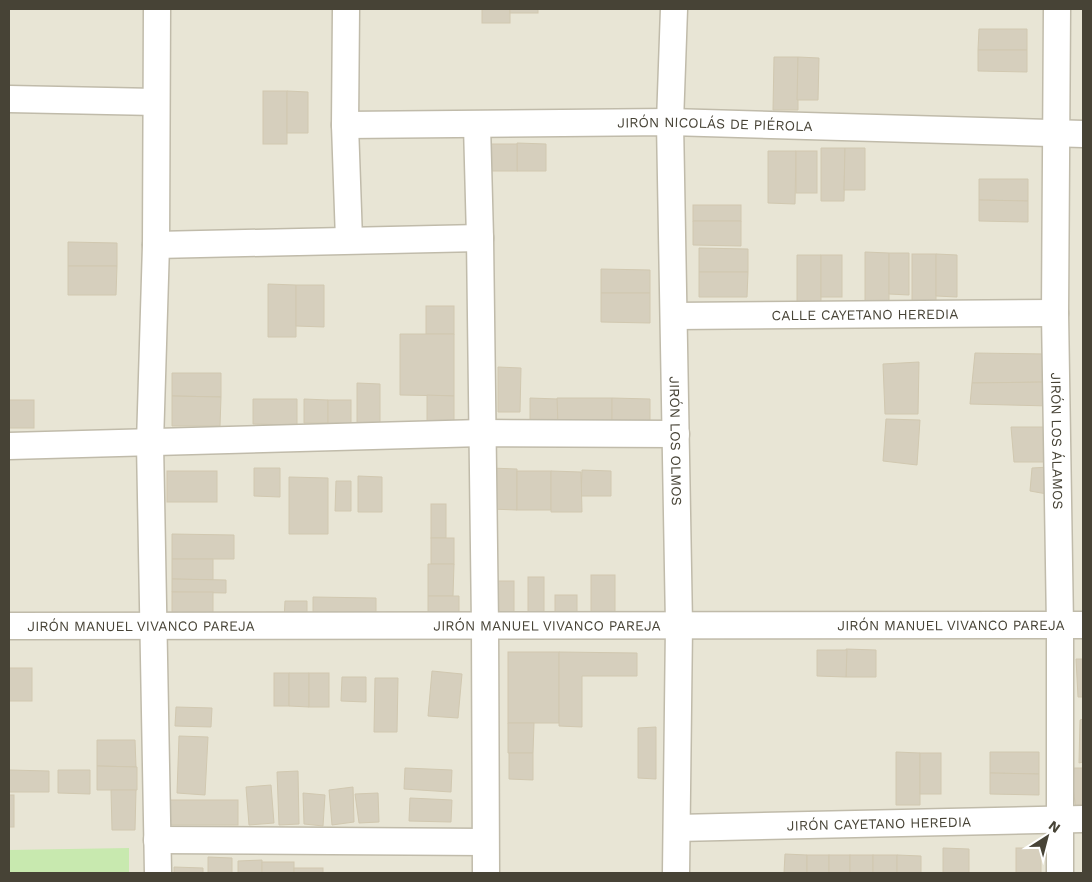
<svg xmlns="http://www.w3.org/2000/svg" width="1092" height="882" viewBox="0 0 1092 882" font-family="'Work Sans',sans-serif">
	<rect width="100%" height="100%" fill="#f4f2e7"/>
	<!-- residential -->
	<rect fill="#e8e5d5" x="9" y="9" width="1074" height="864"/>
	<!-- green -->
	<polygon fill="#c8e9af" points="129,848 129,873 9,873 9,850"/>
	<!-- building -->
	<g fill="#d6cfbd" stroke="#d1c8b0">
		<rect x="482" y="9" width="28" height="14"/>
		<rect x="510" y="9" width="28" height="4"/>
		<polygon points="979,29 1027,29 1027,50 978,50"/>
		<polygon points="978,50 1027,50 1027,72 978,71"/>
		<polygon points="774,57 798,57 798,110 773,110"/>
		<polygon points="798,57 819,58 818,100 797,100"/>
		<rect x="263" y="91" width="24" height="53"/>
		<polygon points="287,91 308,92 308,133 287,133"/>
		<polygon points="517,143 546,144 546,171 517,171"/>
		<rect x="487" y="144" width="30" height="27"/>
		<polygon points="821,148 845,148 844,201 821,201"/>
		<polygon points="845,148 865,148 865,190 844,190"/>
		<polygon points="768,151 796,151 795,204 768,203"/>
		<rect x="796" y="151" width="21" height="42"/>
		<polygon points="979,179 1028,179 1028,201 979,200"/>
		<polygon points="979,200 1028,201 1028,222 979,221"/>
		<rect x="693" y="205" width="48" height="16"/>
		<polygon points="693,221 741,221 741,246 693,245"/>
		<polygon points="68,242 117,243 117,266 68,266"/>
		<polygon points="699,248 748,249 748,272 699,272"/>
		<polygon points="865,252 889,253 889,305 865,305"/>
		<polygon points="889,253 909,253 909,295 889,294"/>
		<rect x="912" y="254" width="24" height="53"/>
		<polygon points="936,254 957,255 957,297 936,296"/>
		<polygon points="797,255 821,255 821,308 797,307"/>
		<rect x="821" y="255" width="21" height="42"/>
		<polygon points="68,266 117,266 116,295 68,295"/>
		<polygon points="601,269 650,270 650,293 601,293"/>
		<polygon points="699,272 748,272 747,297 699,297"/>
		<polygon points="268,284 296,285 296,337 268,337"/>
		<polygon points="296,285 324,285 324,327 296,326"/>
		<polygon points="601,293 650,293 650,323 601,322"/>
		<rect x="426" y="306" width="28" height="28"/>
		<polygon points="400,334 454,334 454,396 400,395"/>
		<polygon points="975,353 1046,354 1049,382 972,383"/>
		<polygon points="919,362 918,414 885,414 883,364"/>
		<polygon points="498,367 521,368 520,412 498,412"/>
		<polygon points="172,373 221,373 221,397 172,396"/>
		<polygon points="1049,382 1049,406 970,404 972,383"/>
		<polygon points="357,383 380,384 380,423 357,423"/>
		<polygon points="427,395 454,396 454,427 427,427"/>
		<polygon points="172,396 221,397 220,426 172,426"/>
		<polygon points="530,398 558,399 558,425 530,425"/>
		<polygon points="557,398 612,398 612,425 558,425"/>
		<polygon points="612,398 650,399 650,426 612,425"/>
		<polygon points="253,399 297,399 297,425 253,424"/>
		<polygon points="304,399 328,400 328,423 304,423"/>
		<rect x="9" y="400" width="25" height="28"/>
		<rect x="328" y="400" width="23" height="25"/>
		<polygon points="886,419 920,420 917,465 883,461"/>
		<polygon points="1011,427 1050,427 1050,462 1014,462"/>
		<polygon points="1050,467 1047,494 1030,491 1032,468"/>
		<polygon points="254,468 280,468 280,497 254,496"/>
		<polygon points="490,468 517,469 517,510 490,509"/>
		<polygon points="582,470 611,471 611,496 581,496"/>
		<rect x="167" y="471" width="50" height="31"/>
		<rect x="517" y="471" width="34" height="39"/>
		<polygon points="551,471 581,472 582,512 551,512"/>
		<polygon points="358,476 382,477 382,512 358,512"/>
		<polygon points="289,477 328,478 328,534 289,534"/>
		<polygon points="336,481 351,481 351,511 335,511"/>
		<rect x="431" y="504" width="15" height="34"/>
		<polygon points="172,534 234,535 234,559 172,559"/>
		<rect x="431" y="538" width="23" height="26"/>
		<polygon points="172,559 213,559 213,580 172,579"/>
		<polygon points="428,564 454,564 453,596 428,596"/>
		<rect x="591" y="575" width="24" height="45"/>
		<rect x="528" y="577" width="16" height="45"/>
		<polygon points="172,579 226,580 226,593 172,592"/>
		<rect x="497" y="581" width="17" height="35"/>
		<rect x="172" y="592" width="41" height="26"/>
		<rect x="555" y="595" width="22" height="24"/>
		<polygon points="428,596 459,596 459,625 428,624"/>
		<polygon points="313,597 376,598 376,616 313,616"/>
		<polygon points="285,601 307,601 307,620 284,620"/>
		<polygon points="846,649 876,650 876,677 846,677"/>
		<polygon points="817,650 847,650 846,677 817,676"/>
		<rect x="508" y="652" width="51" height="71"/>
		<polygon points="559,652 637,653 637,676 582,676 582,727 559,726"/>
		<polygon points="1076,659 1083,659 1083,697 1078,697"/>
		<rect x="9" y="668" width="23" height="33"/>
		<polygon points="432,671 462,674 458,718 428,716"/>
		<rect x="274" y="673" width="15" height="33"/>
		<polygon points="289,673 309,673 309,707 289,706"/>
		<rect x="309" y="673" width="20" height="34"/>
		<polygon points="342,677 366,677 366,702 341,701"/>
		<polygon points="375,678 398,678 397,732 374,732"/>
		<polygon points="176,707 212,708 211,727 175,726"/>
		<polygon points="1083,719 1083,762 1079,763 1080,720"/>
		<polygon points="508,723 534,723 533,753 508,753"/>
		<polygon points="656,727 656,779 638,778 638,728"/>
		<polygon points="179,736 208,737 205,795 177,793"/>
		<polygon points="97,740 135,740 136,767 97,766"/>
		<polygon points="896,752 920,753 920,805 896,805"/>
		<polygon points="990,752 1039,752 1039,774 990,773"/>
		<polygon points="509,753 533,753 533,780 509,779"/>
		<rect x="920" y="753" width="21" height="41"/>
		<polygon points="97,766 137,767 137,790 97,790"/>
		<polygon points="405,768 452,770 451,792 404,789"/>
		<polygon points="1074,768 1083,768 1083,814 1077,815 1073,789"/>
		<polygon points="9,770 49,771 49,792 9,792"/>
		<polygon points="58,770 90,770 90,794 58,793"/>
		<polygon points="298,771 299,824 279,825 277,772"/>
		<polygon points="990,773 1039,774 1039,795 990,794"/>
		<polygon points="271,785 274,823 249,825 246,787"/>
		<polygon points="353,787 354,822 332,825 329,790"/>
		<polygon points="111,790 136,790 135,830 112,830"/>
		<polygon points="303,793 325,795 323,826 304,824"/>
		<polygon points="378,793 379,822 359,823 355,794"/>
		<rect x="9" y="795" width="5" height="32"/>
		<polygon points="410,798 452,800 451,822 409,821"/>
		<rect x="166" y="800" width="72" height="25"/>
		<polygon points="943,848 969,849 969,873 943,873"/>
		<rect x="1016" y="848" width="25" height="25"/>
		<polygon points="785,854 807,855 807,873 784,873"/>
		<rect x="807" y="855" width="22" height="18"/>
		<rect x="829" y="855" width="21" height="18"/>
		<rect x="850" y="855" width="23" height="18"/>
		<rect x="873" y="855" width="24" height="18"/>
		<polygon points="897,855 921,856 921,873 897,873"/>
		<polygon points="208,857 232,858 232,873 208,873"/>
		<polygon points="262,860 262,873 238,873 238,861"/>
		<rect x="262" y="862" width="32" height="11"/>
		<polygon points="174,867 203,868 203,873 174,873"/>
		<rect x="294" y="868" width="29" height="5"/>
	</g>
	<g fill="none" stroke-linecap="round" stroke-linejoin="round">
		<defs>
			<g id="street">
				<polyline points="157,9 156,245 150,443 158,873"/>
				<polyline points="346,9 345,125 349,240"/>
				<path id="s1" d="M674,9L670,122L679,625L676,873"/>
				<path id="s2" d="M1057,9L1055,313L1060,626V873"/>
				<polyline points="9,99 156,102"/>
				<path id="s3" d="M345,125L670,122L1083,134"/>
				<polyline points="477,125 480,238 485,625 486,873"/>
				<polyline points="156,245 480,238"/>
				<path id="s4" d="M674,316L1055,313"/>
				<polyline points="9,446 482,433 676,434"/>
				<path id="s5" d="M9,626L1083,625"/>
				<path id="s6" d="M677,828L1083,819"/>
				<polyline points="157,840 485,842"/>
			</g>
		</defs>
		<!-- street casing -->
		<use href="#street" stroke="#c0bbaa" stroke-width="29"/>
		<!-- street -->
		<use href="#street" stroke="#fff" stroke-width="26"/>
	</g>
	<g text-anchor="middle" stroke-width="4" stroke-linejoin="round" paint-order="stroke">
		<!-- street labels -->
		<g font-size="14" fill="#474336" stroke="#fff">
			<text dy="5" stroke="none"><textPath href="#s3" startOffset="370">JIRÓN NICOLÁS DE PIÉROLA</textPath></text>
			<text dy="5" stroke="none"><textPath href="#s4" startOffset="191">CALLE CAYETANO HEREDIA</textPath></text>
			<text dy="5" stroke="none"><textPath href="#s1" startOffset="432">JIRÓN LOS OLMOS</textPath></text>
			<text dy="5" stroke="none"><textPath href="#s2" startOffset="432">JIRÓN LOS ÁLAMOS</textPath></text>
			<text dy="5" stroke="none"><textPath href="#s5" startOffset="538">JIRÓN MANUEL VIVANCO PAREJA</textPath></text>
			<text dy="5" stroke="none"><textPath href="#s5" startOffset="942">JIRÓN MANUEL VIVANCO PAREJA</textPath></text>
			<text dy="5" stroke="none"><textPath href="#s5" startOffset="132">JIRÓN MANUEL VIVANCO PAREJA</textPath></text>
			<text dy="5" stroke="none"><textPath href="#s6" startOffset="202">JIRÓN CAYETANO HEREDIA</textPath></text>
		</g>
	</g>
	<!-- border -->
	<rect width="1092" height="882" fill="none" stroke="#474336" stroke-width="20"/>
	<!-- north arrow -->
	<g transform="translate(1047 837) rotate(36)" stroke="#ffffff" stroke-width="4" paint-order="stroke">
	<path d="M0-4L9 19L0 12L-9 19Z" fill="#474336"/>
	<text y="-8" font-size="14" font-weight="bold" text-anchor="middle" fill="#474336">N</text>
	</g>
</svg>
